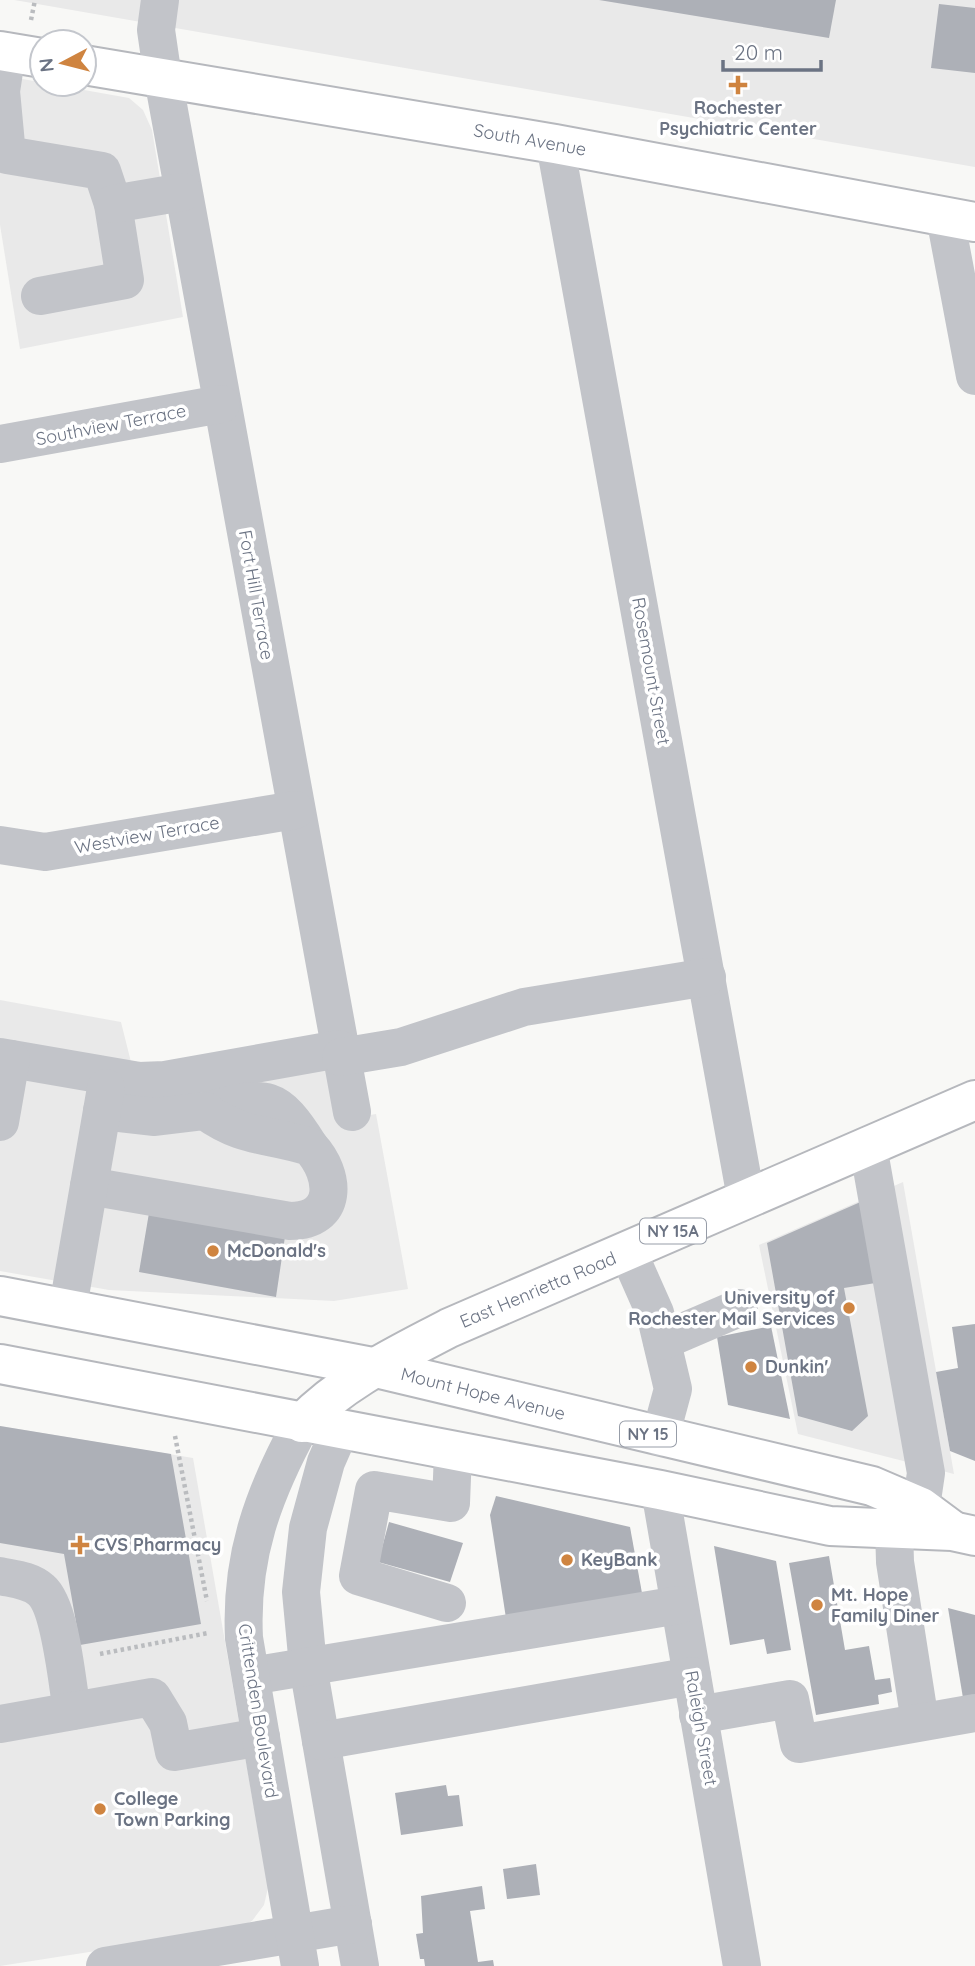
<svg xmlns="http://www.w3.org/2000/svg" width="975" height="1966" viewBox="0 0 975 1966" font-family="Quicksand,sans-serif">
	<rect width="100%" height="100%" fill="#f8f8f6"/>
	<!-- built -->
	<g fill="#e9e9e9">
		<polygon points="14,0 975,0 975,167 26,2"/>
		<polygon points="0,75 129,98 143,110 152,130 183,317 20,349 0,225"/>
		<polygon points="0,1000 121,1022 140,1098 325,1065 339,1120 376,1114 408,1289 334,1301 109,1290 0,1271"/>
		<polygon points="903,1182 954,1474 798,1434 759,1245"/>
		<polygon points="0,1426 193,1458 268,1888 264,1905 252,1921 236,1929 0,1966"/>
	</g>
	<!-- building -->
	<g fill="#adb0b7">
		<polygon points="599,0 836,0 829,38"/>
		<polygon points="939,4 975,8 975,73 931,68"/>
		<polygon points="865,1200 882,1282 844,1288 868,1416 852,1431 798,1416 767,1243"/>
		<polygon points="150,1207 286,1230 276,1297 139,1272"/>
		<polygon points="975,1324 975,1461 950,1451 936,1372 958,1368 952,1327"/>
		<polygon points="771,1326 790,1419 728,1405 717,1337"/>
		<polygon points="0,1426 171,1454 201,1624 80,1645 64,1554 0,1543"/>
		<polygon points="496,1496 630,1527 642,1593 506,1618 490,1515"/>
		<polygon points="389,1522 463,1543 450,1582 378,1562"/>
		<polygon points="714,1546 776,1561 791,1650 767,1654 764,1639 730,1645"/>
		<polygon points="829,1556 845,1650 869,1646 875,1680 890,1678 892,1692 878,1695 879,1704 816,1715 789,1563"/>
		<polygon points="948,1608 975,1615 975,1703 964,1704"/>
		<polygon points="446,1785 448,1796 459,1795 463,1826 401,1835 395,1793"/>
		<polygon points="536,1864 540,1895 507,1899 503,1869"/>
		<polygon points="482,1886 485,1909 470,1911 478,1962 493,1960 494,1966 425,1966 424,1959 420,1959 416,1934 423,1933 421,1896"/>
	</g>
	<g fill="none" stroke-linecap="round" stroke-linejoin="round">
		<defs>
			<g id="major">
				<polyline points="0,51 42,58"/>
				<polyline points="84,65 555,144 975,222"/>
				<polyline points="0,1296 372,1367 872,1486 921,1507 952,1530"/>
				<polyline points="0,1364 660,1490 830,1526 952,1531 975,1536"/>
				<path d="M302,1423C344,1380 396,1356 449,1328L975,1100"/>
			</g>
		</defs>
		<!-- major casing -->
		<use href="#major" stroke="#b6b8bd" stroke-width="42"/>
		<!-- path -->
		<g stroke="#babcbf" stroke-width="4.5" stroke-dasharray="3.5 3.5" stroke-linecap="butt">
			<polyline points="31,20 35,0"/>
			<polyline points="175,1436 207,1601"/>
			<polyline points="100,1654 208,1633"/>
		</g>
		<!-- minor -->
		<g stroke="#c2c4c9" stroke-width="38">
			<polyline points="160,0 156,30 163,78 352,1112"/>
			<polyline points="7,52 1,91 7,155 102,171 113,204 125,280 40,296"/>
			<polyline points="555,144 746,1198"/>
			<polyline points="113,204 183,192"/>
			<polyline points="945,217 975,376"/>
			<polyline points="0,444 221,404"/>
			<polyline points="0,845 45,852 295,810"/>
			<polyline points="0,1057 139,1081 165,1080 339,1049"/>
			<polyline points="341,1057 401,1047 524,1007 707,977"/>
			<path d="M205,1111C266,1096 275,1091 310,1147"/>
			<polyline points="0,1122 11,1059"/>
			<polyline points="868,1146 926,1473 921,1507"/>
			<path d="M89,1186L290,1221C339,1221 336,1175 310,1147C267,1133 244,1139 205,1111L155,1117L102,1111"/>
			<polyline points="628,1252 655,1313 673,1389 660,1437"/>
			<polyline points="68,1307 106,1088"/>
			<polyline points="662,1341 739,1308"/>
			<polyline points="340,1430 326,1462 308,1528 301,1592 308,1666 360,1966"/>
			<polyline points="660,1490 742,1966"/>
			<polyline points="894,1528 895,1562 920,1722"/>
			<path d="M0,1576C14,1579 30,1580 41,1590C61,1607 67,1684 72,1711"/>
			<polyline points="447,1603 358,1576 374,1490 451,1503 453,1452"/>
			<polyline points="251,1676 679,1605"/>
			<polyline points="698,1715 790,1699 799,1744 975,1713"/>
			<polyline points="0,1724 152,1697 168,1723 174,1752 261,1737"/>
			<polyline points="321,1741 692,1676"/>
			<polyline points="105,1966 353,1924"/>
			<path d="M300,1966L244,1638C240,1557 263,1494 302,1423"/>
		</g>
		<!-- major -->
		<use href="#major" stroke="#fff" stroke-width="38"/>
	</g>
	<!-- markers -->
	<g fill="#cf8440" stroke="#fff" stroke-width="2.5">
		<path d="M734.5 74.5h7v7h7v7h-7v7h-7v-7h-7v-7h7z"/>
		<circle cx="213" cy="1251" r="7"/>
		<circle cx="849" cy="1308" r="7"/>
		<circle cx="751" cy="1367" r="7"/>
		<path d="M76.5 1534.5h7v7h7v7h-7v7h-7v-7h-7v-7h7z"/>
		<circle cx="567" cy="1560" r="7"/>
		<circle cx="817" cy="1605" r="7"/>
		<circle cx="100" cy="1809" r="7"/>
	</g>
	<g text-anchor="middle" stroke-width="7" stroke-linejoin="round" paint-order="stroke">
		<!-- shield labels -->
		<g fill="#fff" stroke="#979da8" stroke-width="2">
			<rect x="640" y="1218.5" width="66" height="25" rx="5"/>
			<rect x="620" y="1421.5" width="56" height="25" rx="5"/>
		</g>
		<g font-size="16" font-weight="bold" fill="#6b7383">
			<text x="673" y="1237">NY 15A</text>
			<text x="648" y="1440">NY 15</text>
		</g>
		<!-- poi labels -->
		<g font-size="18" font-weight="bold" fill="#6b7383" stroke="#fff" text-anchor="start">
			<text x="738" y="114" text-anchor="middle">Rochester<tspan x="738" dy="21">Psychiatric Center</tspan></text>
			<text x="227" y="1257">McDonald's</text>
			<text x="835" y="1304" text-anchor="end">University of<tspan x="835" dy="21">Rochester Mail Services</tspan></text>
			<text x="765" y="1373">Dunkin'</text>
			<text x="94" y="1551">CVS Pharmacy</text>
			<text x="581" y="1566">KeyBank</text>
			<text x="831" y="1601">Mt. Hope<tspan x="831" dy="21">Family Diner</tspan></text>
			<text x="114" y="1805">College<tspan x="114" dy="21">Town Parking</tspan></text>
		</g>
		<!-- street labels -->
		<g font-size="18" fill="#6b7383" stroke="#fff">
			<text transform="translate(530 140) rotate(10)" y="6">South Avenue</text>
			<text transform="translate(111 425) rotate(-11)" y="6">Southview Terrace</text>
			<text transform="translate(256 595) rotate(80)" y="6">Fort Hill Terrace</text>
			<text transform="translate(651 671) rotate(80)" y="6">Rosemount Street</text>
			<text transform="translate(147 835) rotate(-10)" y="6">Westview Terrace</text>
			<text transform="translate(538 1290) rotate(-23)" y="6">East Henrietta Road</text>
			<text transform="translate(483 1394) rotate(14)" y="6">Mount Hope Avenue</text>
			<text transform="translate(258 1711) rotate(81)" y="6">Crittenden Boulevard</text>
			<text transform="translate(701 1728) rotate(80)" y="6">Raleigh Street</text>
		</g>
	</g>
	<!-- north arrow -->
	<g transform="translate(63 63) rotate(263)"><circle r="33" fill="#ffffff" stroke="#c4c7cd" stroke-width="2"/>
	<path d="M0-5L12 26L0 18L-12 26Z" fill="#cf8440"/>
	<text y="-10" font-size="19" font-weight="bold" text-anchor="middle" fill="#6b7383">N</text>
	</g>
	<!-- scale -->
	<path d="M723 60v10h98v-10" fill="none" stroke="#6b7383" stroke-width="3.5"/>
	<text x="734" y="60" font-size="21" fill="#6b7383" stroke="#ffffff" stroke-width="5" paint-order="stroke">20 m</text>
</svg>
